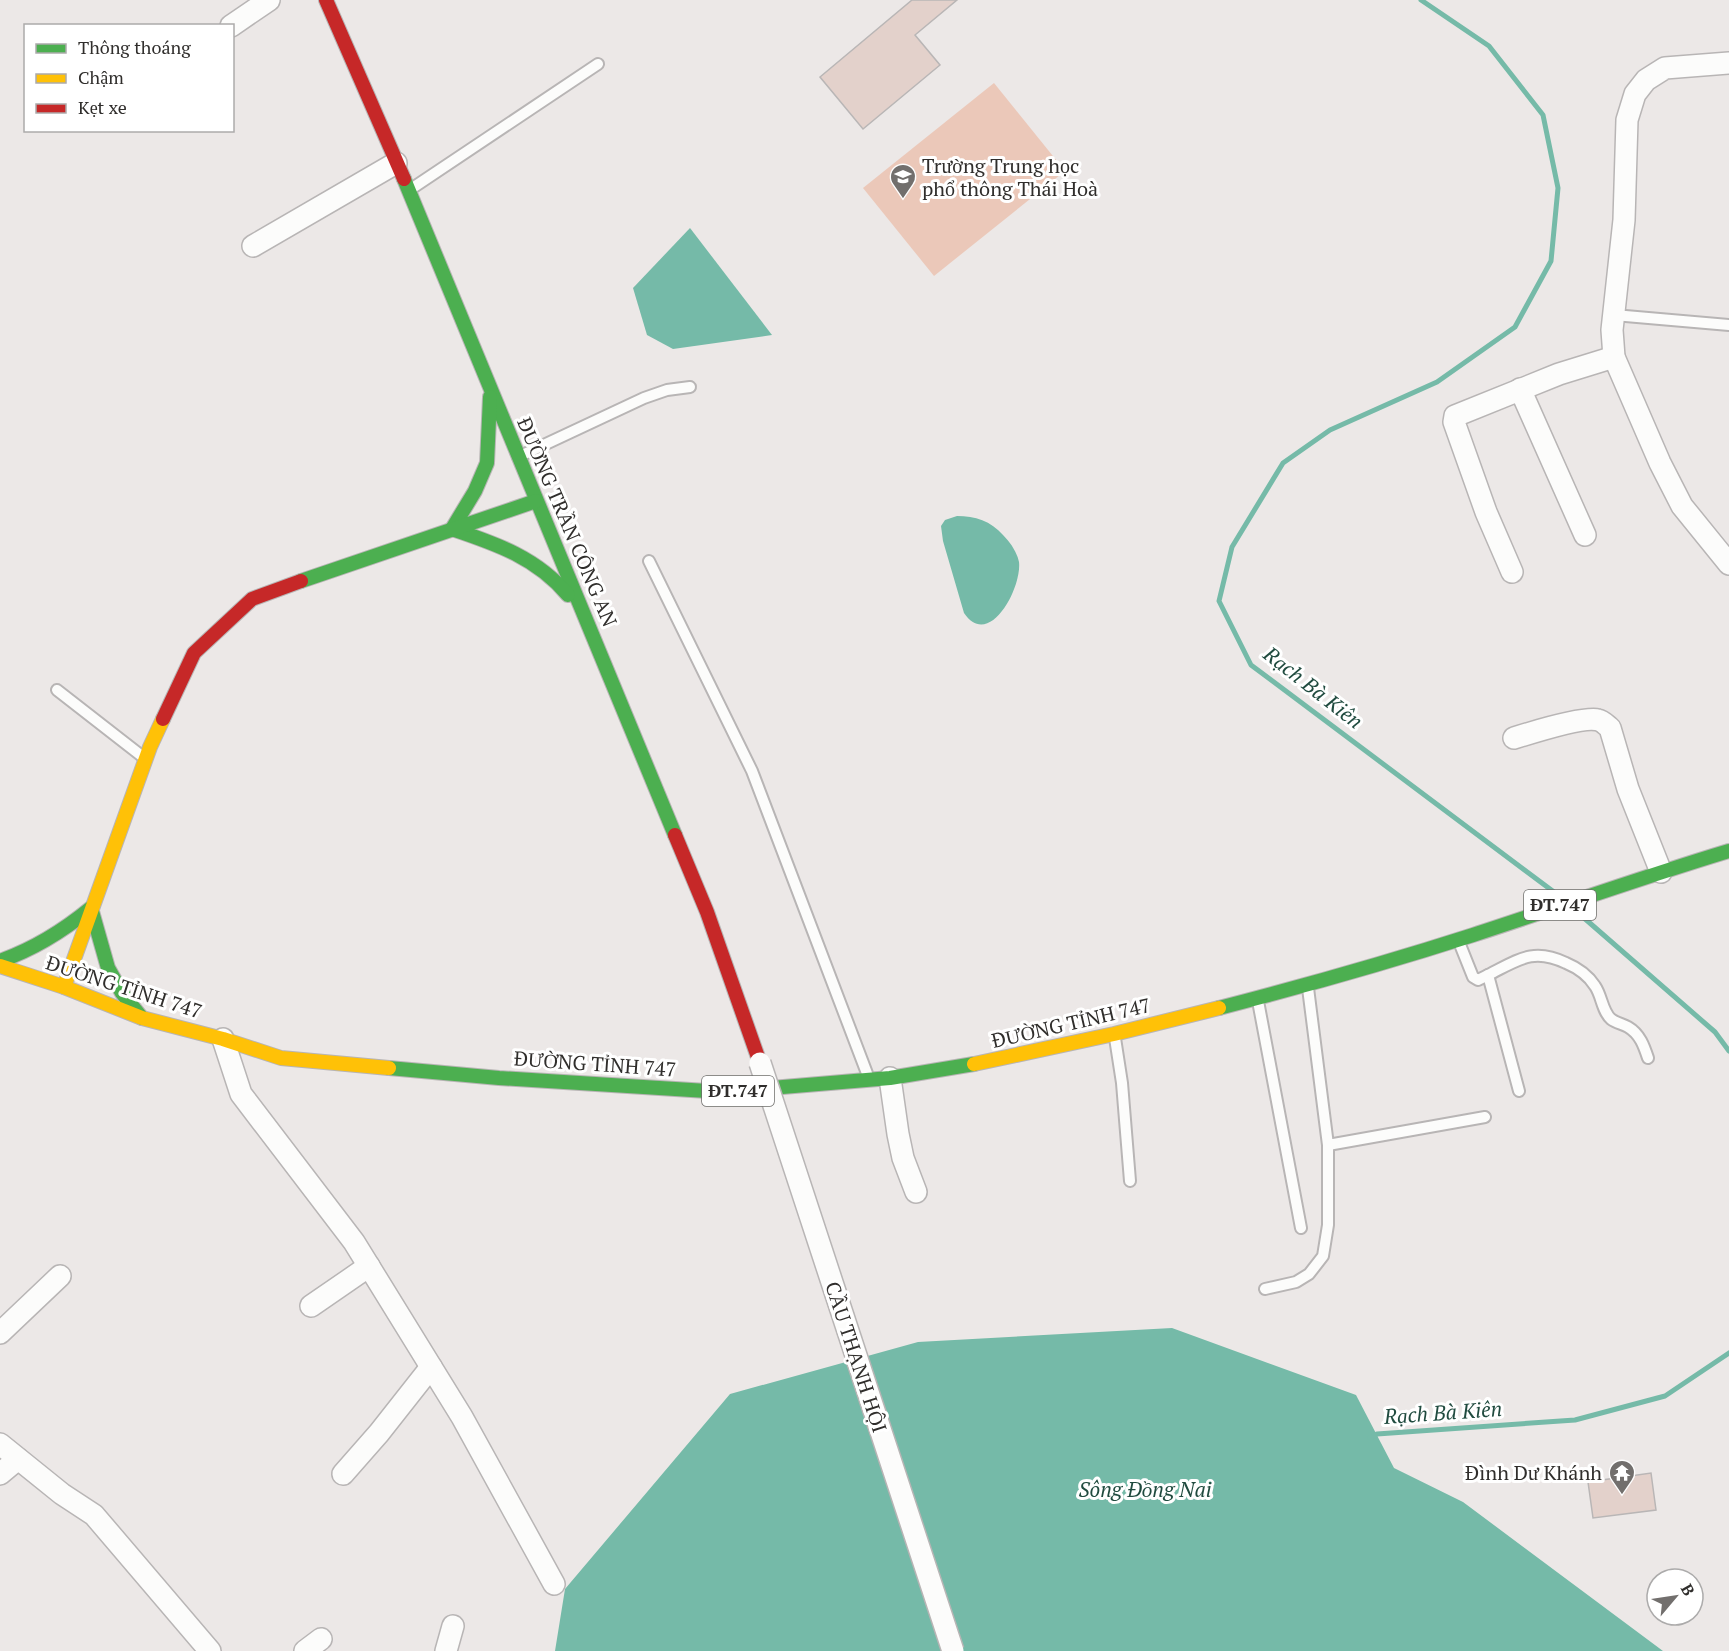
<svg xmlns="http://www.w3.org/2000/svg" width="1729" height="1651" viewBox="0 0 1729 1651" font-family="'PT Serif',serif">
	<rect width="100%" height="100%" fill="#ece8e7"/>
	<!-- green -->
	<polygon fill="#ebc8b9" points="994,83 1065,171 934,276 863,188"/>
	<!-- water -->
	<g fill="#75baa8">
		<polygon points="690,228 772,335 673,349 647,335 633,288"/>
		<path d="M957,516C975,516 991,521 1003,535C1010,542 1017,552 1019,562C1022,588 989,650 964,613L943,541L941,526L945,520Z"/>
		<polygon points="1172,1328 1356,1395 1394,1468 1463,1502 1663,1651 555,1651 565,1589 730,1394 918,1342"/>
	</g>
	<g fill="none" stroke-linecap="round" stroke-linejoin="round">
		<!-- stream -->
		<g stroke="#75baa8" stroke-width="5">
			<polyline points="1421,0 1489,46 1543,115 1558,188 1551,261 1515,327 1437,382 1330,430 1283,463 1232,547 1219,601 1251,665 1558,895"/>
			<polyline points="1576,911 1715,1032 1729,1051"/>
			<polyline points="1370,1438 1377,1434 1575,1420 1665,1396 1729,1353"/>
		</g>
	</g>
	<!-- building -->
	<g fill="#e3d1cb" stroke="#b9b6b6" stroke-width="1.5">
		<polygon points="912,0 957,0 915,35 940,65 863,129 820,77"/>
		<polygon points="1651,1473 1656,1510 1593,1518 1588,1482"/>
	</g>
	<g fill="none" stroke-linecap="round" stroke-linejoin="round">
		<defs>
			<g id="lane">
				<polyline points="411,189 598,64"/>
				<polyline points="1614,315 1729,325"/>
				<polyline points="518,457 644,398 667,390 690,387"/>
				<polyline points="649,561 752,771 868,1076"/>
				<polyline points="57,690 143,757"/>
				<polyline points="1459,942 1473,977 1478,980 1488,975 1519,1091"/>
				<path d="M1488,975C1518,960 1533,947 1566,963C1578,968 1588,975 1595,986C1602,996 1602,1011 1611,1019C1616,1023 1623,1024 1628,1027C1640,1034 1644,1046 1648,1058"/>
				<polyline points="1308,988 1328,1145 1485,1117"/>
				<polyline points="1258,1001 1301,1228"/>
				<polyline points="1115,1038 1122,1083 1130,1181"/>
				<polyline points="1265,1289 1296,1282 1309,1274 1323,1256 1328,1225 1328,1145"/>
			</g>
			<g id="street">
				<polyline points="231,26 269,0"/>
				<polyline points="1729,63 1665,68 1646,80 1635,94 1627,120 1624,220 1612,330 1614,357 1660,463 1682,506 1729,564"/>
				<polyline points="253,246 396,163"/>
				<polyline points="1520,389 1585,535"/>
				<polyline points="1512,572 1486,512 1454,422 1455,416 1559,374 1614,357"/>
				<path d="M1514,738C1530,733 1584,716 1598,720C1603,721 1606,725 1610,728L1628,789L1661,872"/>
				<polyline points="223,1039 241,1094 354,1242 462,1417 554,1584"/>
				<polyline points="890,1078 898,1134 903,1158 916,1192"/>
				<polyline points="311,1306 369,1266"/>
				<polyline points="0,1333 60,1276"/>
				<polyline points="0,1444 62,1494 94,1515 210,1651"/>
				<polyline points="0,1474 18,1459"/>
				<polyline points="343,1474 379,1433 431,1367"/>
				<polyline points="305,1651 321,1639"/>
				<polyline points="446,1651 453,1626"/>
			</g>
			<g id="fast">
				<polyline points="404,179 675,835"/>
				<path d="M490,397L487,463L475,491L452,529C497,544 537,558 568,595"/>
				<polyline points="301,581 536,501"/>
				<path d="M0,961C34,949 63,931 91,908L108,968L122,993L142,1018"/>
				<path d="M1219,1008C1304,986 1389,962 1473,935C1559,907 1643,877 1729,851"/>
				<polyline points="389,1068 499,1078 723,1092 890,1078 974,1064"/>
			</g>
			<g id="slow">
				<polyline points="0,966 64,987 142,1018 223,1039 281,1058 389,1068"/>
				<polyline points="64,987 150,747 163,719"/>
				<polyline points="974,1064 1114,1034 1219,1008"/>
			</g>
			<g id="jam">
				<polyline points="326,0 404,179"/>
				<polyline points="163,719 194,653 252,599 301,581"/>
				<polyline points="675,835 707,912 760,1063"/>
			</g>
		</defs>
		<!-- lane casing -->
		<use href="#lane" stroke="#b8b5b5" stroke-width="14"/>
		<!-- street casing -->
		<use href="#street" stroke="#b8b5b5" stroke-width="24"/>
		<!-- fast casing -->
		<use href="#fast" stroke="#b8b5b5" stroke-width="16"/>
		<!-- slow casing -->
		<use href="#slow" stroke="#b8b5b5" stroke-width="16"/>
		<!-- jam casing -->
		<use href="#jam" stroke="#b8b5b5" stroke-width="16"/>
		<!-- lane -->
		<use href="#lane" stroke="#fcfcfb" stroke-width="10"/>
		<!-- street -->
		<use href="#street" stroke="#fcfcfb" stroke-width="21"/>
		<!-- fast -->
		<use href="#fast" stroke="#4caf50" stroke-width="14"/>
		<!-- slow -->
		<use href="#slow" stroke="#ffc107" stroke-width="14"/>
		<!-- jam -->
		<use href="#jam" stroke="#c62828" stroke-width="14"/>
		<defs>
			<polyline id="street-bridge" points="760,1063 953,1651"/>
		</defs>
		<!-- street-bridge casing -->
		<use href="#street-bridge" stroke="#b8b5b5" stroke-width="24" stroke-linecap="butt"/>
		<!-- street-bridge -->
		<use href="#street-bridge" stroke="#fcfcfb" stroke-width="21"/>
	</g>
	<!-- icons -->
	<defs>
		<symbol id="school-pin" viewBox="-11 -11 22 30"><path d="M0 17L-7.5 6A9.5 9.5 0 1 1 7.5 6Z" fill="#726f6d" stroke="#fff"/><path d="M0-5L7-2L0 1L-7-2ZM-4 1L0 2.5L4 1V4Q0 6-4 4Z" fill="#fff"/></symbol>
		<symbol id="temple-pin" viewBox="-11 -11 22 30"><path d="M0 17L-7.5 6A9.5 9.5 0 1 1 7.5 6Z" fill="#726f6d" stroke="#fff"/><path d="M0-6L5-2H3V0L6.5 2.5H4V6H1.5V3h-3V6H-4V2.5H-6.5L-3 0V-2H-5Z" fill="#fff"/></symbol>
	</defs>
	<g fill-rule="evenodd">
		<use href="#school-pin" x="888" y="162" width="30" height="40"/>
		<use href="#temple-pin" x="1607" y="1458" width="30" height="40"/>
	</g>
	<g text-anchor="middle" stroke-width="6" stroke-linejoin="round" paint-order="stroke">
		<!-- shield labels -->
		<g fill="#fff" stroke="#6e6d6b" stroke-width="1.5">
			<rect x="1524" y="890" width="72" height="30" rx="4.5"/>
			<rect x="702" y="1076" width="72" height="30" rx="4.5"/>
		</g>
		<g font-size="18" font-weight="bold" fill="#302e2c">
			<text x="1560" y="911">ĐT.747</text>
			<text x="738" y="1097">ĐT.747</text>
		</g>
		<!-- poi labels -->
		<g font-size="20" fill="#302e2c" stroke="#fff" text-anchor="start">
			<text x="922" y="173">Trường Trung học<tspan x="922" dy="23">phổ thông Thái Hoà</tspan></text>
			<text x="1602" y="1480" text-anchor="end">Đình Dư Khánh</text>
		</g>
		<!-- street labels -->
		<g font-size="20" fill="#302e2c" stroke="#fff">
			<text transform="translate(567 522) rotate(67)" y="7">ĐƯỜNG TRẦN CÔNG AN</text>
			<text transform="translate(124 987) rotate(18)" y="7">ĐƯỜNG TỈNH 747</text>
			<text transform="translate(1071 1023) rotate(-13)" y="7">ĐƯỜNG TỈNH 747</text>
			<text transform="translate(595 1064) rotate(4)" y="7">ĐƯỜNG TỈNH 747</text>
			<text transform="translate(856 1357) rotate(72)" y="7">CẦU THẠNH HỘI</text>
		</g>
		<!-- water labels -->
		<g font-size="21" font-style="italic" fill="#204b3f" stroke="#fff">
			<text transform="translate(1313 688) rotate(38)" y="7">Rạch Bà Kiên</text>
			<text transform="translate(1443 1413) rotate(-4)" y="7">Rạch Bà Kiên</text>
			<text x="1145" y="1497">Sông Đồng Nai</text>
		</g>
	</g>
	<!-- legend -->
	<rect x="24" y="24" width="210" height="108" fill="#ffffff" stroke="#acabab" stroke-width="1.5"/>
	<rect x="36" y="44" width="30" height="9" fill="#4caf50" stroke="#acabab" stroke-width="1.5"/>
	<text x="78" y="54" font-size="18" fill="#302e2c">Thông thoáng</text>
	<rect x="36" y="74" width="30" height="9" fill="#ffc107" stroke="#acabab" stroke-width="1.5"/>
	<text x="78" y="84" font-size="18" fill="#302e2c">Chậm</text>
	<rect x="36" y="104" width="30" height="9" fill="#c62828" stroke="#acabab" stroke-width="1.5"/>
	<text x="78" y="114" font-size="18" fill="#302e2c">Kẹt xe</text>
	<!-- north arrow -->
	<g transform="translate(1675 1597) rotate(61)"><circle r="28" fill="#ffffff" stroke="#acabab" stroke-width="1.5"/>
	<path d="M0-4.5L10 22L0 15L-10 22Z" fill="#726f6d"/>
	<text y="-9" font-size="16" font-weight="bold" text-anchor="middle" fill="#302e2c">B</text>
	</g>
</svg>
